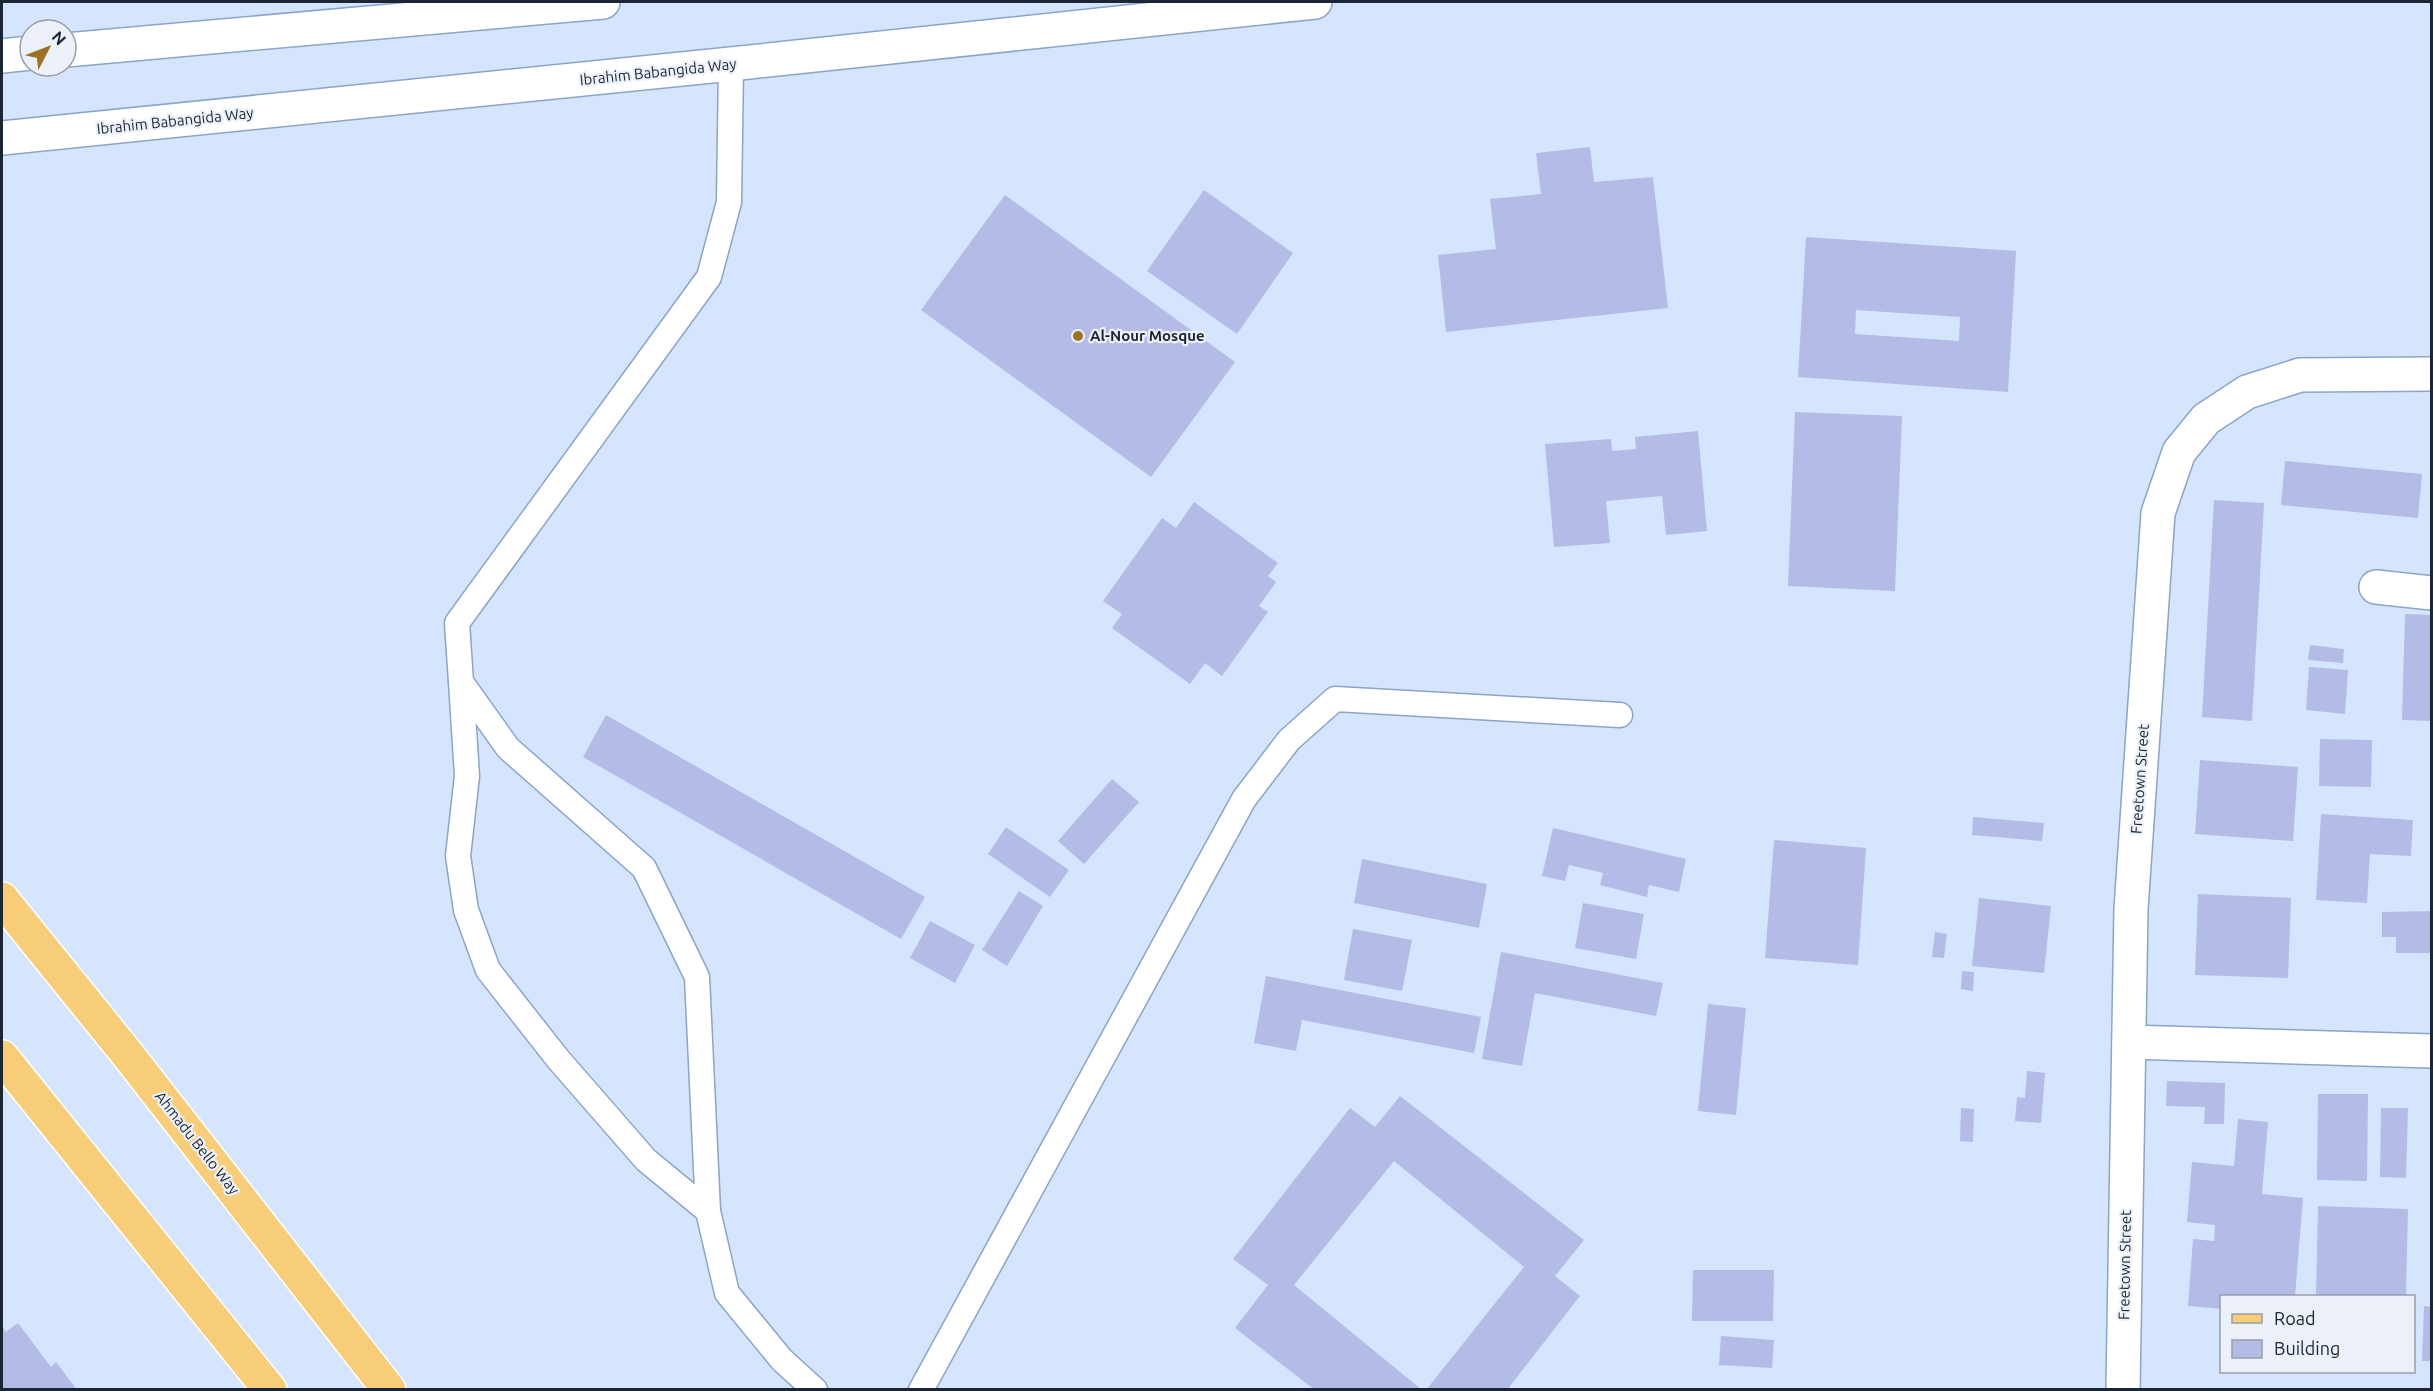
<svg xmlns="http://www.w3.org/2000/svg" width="2433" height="1391" viewBox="0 0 2433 1391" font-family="Ubuntu,sans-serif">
	<rect width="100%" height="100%" fill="#d5e5fd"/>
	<!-- building -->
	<g fill="#b4bbe6" fill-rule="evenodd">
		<polygon points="1590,147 1594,182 1653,177 1668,308 1446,332 1438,255 1496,249 1490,199 1541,194 1536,153"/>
		<polygon points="1204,190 1293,253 1237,334 1147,271"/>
		<polygon points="1005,195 1235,362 1151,477 921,310"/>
		<path d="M1806,237L2016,251L2008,392L1798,377ZM1856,310L1960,317L1959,341L1855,334Z"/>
		<polygon points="1795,412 1902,416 1895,591 1788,586"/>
		<polygon points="1698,431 1707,531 1666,535 1662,496 1606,501 1610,543 1554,547 1545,444 1611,439 1612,451 1636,449 1635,437"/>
		<polygon points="2285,461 2422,474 2418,518 2281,505"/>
		<polygon points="2214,500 2264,503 2252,721 2202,717"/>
		<polygon points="1194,502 1278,563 1268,576 1276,582 1259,606 1268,612 1222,676 1205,663 1190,684 1112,628 1122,614 1103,601 1162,518 1176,528"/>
		<polygon points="2405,614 2432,615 2432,721 2402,720"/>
		<polygon points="2310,645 2344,649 2343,663 2308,660"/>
		<polygon points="2309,667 2348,670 2345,714 2306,710"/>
		<polygon points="606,715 925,897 901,939 583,757"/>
		<polygon points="2320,739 2372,740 2371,787 2319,786"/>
		<polygon points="2200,760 2298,767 2293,841 2195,834"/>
		<polygon points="1112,779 1139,802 1084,864 1058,841"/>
		<polygon points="2321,814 2413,820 2411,856 2370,854 2367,903 2316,900"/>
		<polygon points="1973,817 2044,823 2042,841 1972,835"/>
		<polygon points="1006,827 1069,870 1050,897 988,854"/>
		<polygon points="1553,828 1686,859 1679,892 1649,885 1647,897 1600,885 1603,873 1569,865 1565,881 1542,876"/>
		<polygon points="1774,840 1866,848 1858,965 1765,958"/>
		<polygon points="1362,859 1487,884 1479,928 1354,903"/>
		<polygon points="1019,891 1043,906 1007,966 982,950"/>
		<polygon points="2198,894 2291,898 2288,978 2195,975"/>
		<polygon points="1979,898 2051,906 2044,973 1972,966"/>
		<polygon points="1583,903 1644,914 1636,959 1575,948"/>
		<polygon points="2432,911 2432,953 2396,953 2396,937 2382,937 2382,912"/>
		<polygon points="930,921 975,945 955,983 910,958"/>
		<polygon points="1353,929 1412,940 1402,991 1344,980"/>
		<polygon points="1935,932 1947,934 1944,958 1932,957"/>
		<polygon points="1501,952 1663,983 1656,1016 1535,993 1522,1066 1482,1059"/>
		<polygon points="1962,971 1974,972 1973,991 1961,989"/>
		<polygon points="1266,976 1481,1017 1474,1053 1302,1020 1296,1051 1254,1043"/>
		<polygon points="1708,1004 1746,1008 1736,1115 1698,1111"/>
		<polygon points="2027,1071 2045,1073 2041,1123 2015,1121 2017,1097 2025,1098"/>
		<polygon points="2167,1081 2225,1083 2224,1124 2204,1124 2205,1107 2166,1106"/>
		<polygon points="2318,1094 2368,1094 2367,1181 2317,1180"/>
		<polygon points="1400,1096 1584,1240 1555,1276 1580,1296 1507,1390 1426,1390 1524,1267 1394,1161 1294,1285 1422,1390 1315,1390 1235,1328 1268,1285 1233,1259 1350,1108 1375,1127"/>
		<polygon points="1961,1108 1974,1109 1973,1142 1960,1141"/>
		<polygon points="2381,1108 2408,1108 2406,1178 2380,1177"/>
		<polygon points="2238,1119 2268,1122 2262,1194 2303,1198 2295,1296 2222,1296 2222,1309 2188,1306 2193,1239 2214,1241 2215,1225 2187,1222 2192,1162 2234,1166"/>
		<polygon points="2318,1206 2408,1209 2406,1296 2316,1296"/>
		<polygon points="1693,1270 1774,1270 1773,1321 1692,1321"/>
		<polygon points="2424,1306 2432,1307 2432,1361 2422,1361"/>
		<polygon points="18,1323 51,1367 56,1362 77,1390 2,1390 2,1326 6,1332"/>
		<polygon points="1721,1336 1774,1340 1772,1368 1719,1365"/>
	</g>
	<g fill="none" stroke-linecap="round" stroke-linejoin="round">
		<defs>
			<g id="service">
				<polyline points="731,64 729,202 709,277 457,623 461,682 508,748 644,868 697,977 708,1211 727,1293 782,1360 815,1390"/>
				<polyline points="461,682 467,776 458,856 466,910 488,970 558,1059 646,1160 708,1211"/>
				<polyline points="921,1390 1244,799 1289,740 1335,699 1620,715"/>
			</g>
			<g id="minor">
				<polyline points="2376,587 2432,593"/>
				<polyline points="2129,1042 2432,1051"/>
				<polyline points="2123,1390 2131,909 2158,513 2179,452 2206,419 2247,392 2300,375 2432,374"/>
			</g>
			<g id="secondary">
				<polyline points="66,50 603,2"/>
				<polyline points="2,56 30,53"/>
				<polyline points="2,138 731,64 1315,2"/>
			</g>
			<g id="primary">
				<polyline points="2,899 128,1055 389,1390"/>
				<polyline points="2,1057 270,1390"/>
			</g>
		</defs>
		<!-- service casing -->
		<use href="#service" stroke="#8ba4c9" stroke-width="27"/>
		<!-- minor casing -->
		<use href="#minor" stroke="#8ba4c9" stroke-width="36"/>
		<!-- secondary casing -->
		<use href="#secondary" stroke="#8ba4c9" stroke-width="36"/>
		<!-- primary casing -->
		<use href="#primary" stroke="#fff" stroke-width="36"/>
		<!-- service -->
		<use href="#service" stroke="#fff" stroke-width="24"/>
		<!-- minor -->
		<use href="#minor" stroke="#fff" stroke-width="33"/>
		<!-- secondary -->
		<use href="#secondary" stroke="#fff" stroke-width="33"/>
		<!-- primary -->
		<use href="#primary" stroke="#f7cd77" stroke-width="33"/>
	</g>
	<!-- markers -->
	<circle fill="#9d7121" stroke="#ecf1f9" stroke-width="2" cx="1078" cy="336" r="6"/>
	<g text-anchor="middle" stroke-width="4.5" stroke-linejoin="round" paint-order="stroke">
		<!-- street labels -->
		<g font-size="15" fill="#1b2533" stroke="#ecf1f9">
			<text transform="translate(658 72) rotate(-6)" y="5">Ibrahim Babangida Way</text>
			<text transform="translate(175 121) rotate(-6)" y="5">Ibrahim Babangida Way</text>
			<text transform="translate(2140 779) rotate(-86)" y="5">Freetown Street</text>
			<text transform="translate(197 1143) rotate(52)" y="5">Ahmadu Bello Way</text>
			<text transform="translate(2125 1265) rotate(-89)" y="5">Freetown Street</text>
		</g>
		<!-- poi labels -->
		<g font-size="15" font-weight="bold" fill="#1b2533" stroke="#ecf1f9" text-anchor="start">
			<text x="1090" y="341">Al-Nour Mosque</text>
		</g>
	</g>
	<!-- border -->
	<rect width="2433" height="1391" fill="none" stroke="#1b2533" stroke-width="6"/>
	<!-- legend -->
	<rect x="2220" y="1295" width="195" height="78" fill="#ecf1f9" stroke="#989faa" stroke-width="1.5"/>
	<rect x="2232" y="1314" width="30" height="9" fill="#f7cd77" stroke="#989faa" stroke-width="1.5"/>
	<text x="2274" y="1325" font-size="18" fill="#1b2533">Road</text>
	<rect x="2232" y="1340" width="30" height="18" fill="#b4bbe6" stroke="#989faa" stroke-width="1.5"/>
	<text x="2274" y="1355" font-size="18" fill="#1b2533">Building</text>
	<!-- north arrow -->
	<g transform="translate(48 48) rotate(48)"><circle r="28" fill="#ecf1f9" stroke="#989faa" stroke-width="1.5"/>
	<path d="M0-4.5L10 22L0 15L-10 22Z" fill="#9d7121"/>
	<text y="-9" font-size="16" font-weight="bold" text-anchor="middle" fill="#1b2533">N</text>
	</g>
</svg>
